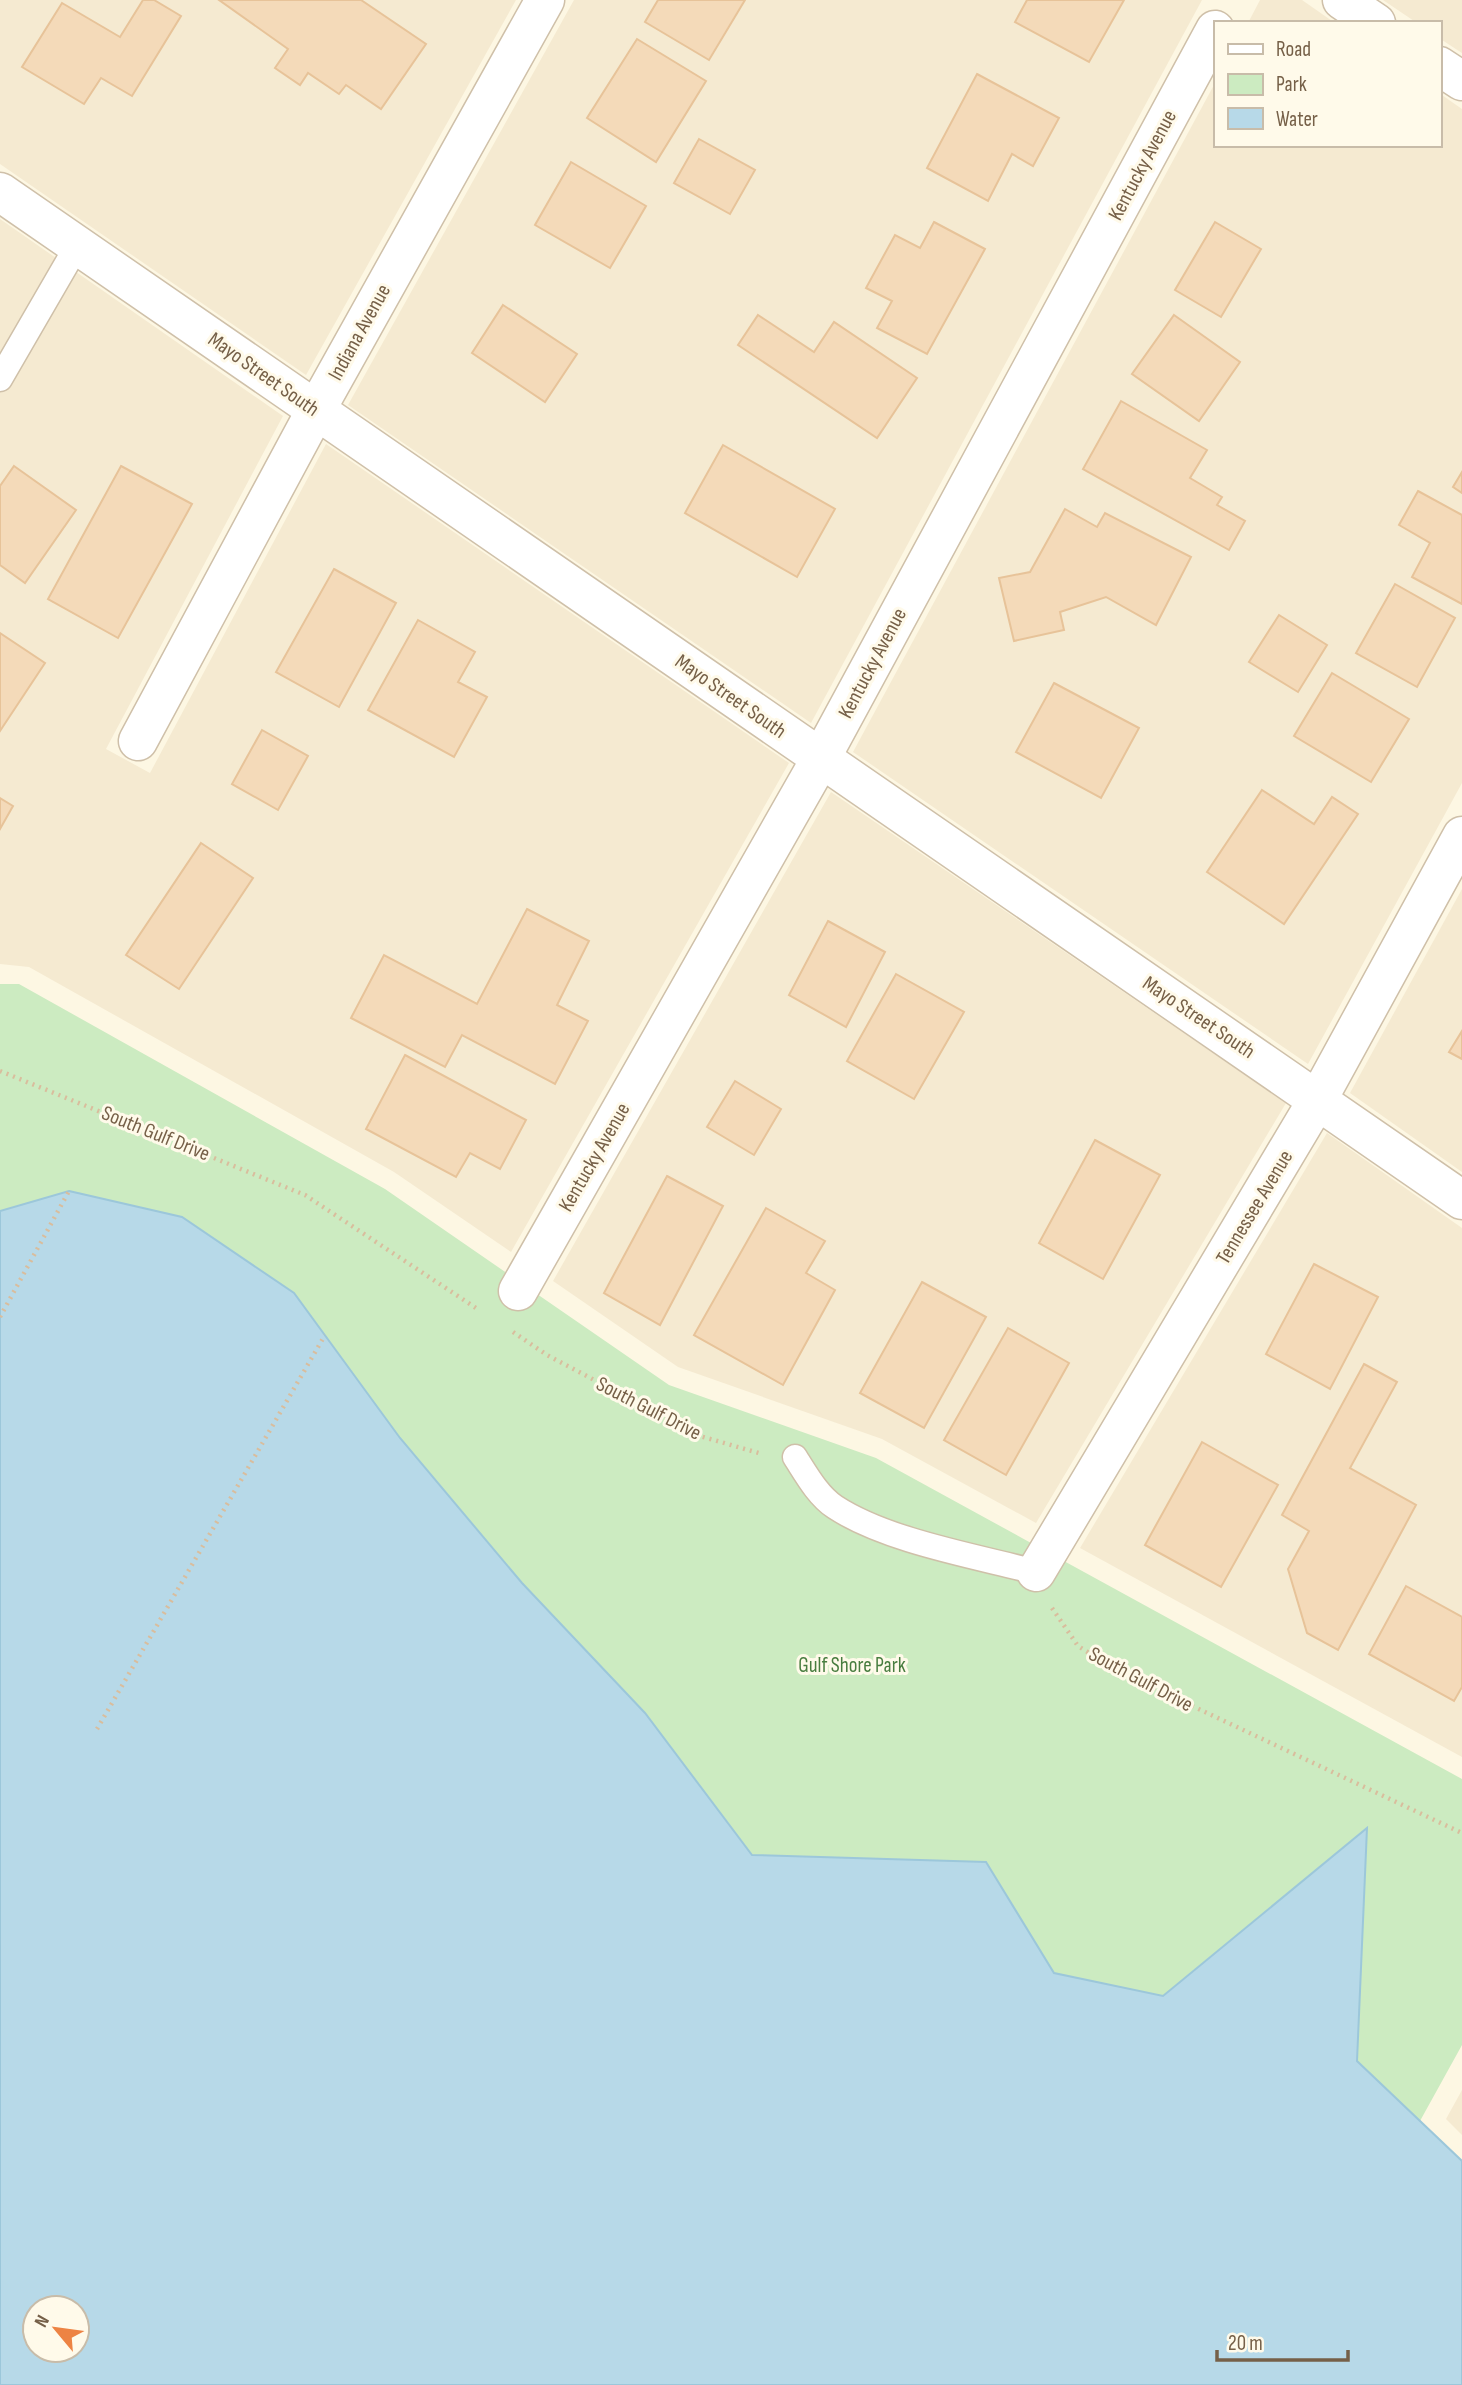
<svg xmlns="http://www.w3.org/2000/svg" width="1462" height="2385" viewBox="0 0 1462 2385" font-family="'Sofia Sans Condensed',sans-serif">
	<rect width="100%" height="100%" fill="#fdf7e3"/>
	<!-- residential -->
	<g fill="#f5ead1">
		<polygon points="0,0 516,0 306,375 0,164"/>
		<polygon points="574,0 1202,0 811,723 348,405"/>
		<polygon points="1260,0 1302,0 1335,23 1248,23"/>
		<polygon points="1383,0 1462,0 1462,53 1439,38 1439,23 1417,23"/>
		<polygon points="1215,83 1215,145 1439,145 1439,93 1462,109 1462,783 1308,1064 853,752"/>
		<polygon points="0,219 283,416 106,749 150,773 326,444 789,763 511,1252 394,1172 29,967 0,964"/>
		<polygon points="831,792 1286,1103 1036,1523 882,1439 678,1367 553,1281"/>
		<polygon points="1462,889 1462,1172 1350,1093"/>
		<polygon points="1327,1133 1462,1228 1462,1757 1080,1548"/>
		<polygon points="1462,2090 1462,2135 1446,2119"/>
	</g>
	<!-- green -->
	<polygon fill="#ccebc1" points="0,984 19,984 385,1189 669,1385 876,1458 1462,1779 1462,2045 1420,2121 1357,2061 1367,1829 1163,1996 1054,1973 986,1862 752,1855 645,1713 522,1583 400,1438 294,1293 69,1191 0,1211"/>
	<!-- water -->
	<path fill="#b7d9e8" stroke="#9cc7da" stroke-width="2" fill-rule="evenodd" d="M69,1191L182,1217L294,1293L400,1438L522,1583L645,1713L752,1855L986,1862L1054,1973L1163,1996L1367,1828L1357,2061L1462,2161V2385H0V1211ZM35,2308H77V2350H35Z"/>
	<!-- building -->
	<g fill="#f4dab9" stroke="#e7c399" stroke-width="2">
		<polygon points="143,0 154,0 181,16 132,96 101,78 84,104 22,67 62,3 120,37"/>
		<polygon points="219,0 361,0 426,44 381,109 346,85 339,94 308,73 300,85 275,68 288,49"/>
		<polygon points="658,0 745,0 709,60 645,22"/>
		<polygon points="1027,0 1124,0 1089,62 1015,22"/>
		<polygon points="637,39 706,81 656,162 587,118"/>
		<polygon points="977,74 1059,118 1033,166 1012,154 988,201 927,168"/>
		<polygon points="699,139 755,170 730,214 674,183"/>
		<polygon points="571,162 646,206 610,268 535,225"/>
		<polygon points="934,222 985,249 927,354 877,328 892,301 866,288 895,235 920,248"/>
		<polygon points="1215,222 1261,249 1221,317 1175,290"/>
		<polygon points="503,305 577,354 545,402 472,353"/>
		<polygon points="758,315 814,352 834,322 917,378 877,438 738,345"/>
		<polygon points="1174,315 1240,362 1199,421 1132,374"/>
		<polygon points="1121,401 1207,450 1190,478 1222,497 1217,505 1245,521 1229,550 1083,469"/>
		<polygon points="723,445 835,509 797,577 685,513"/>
		<polygon points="14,466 76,510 25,583 0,565 0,486"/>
		<polygon points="121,466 192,504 118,638 48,599"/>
		<polygon points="1462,472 1462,493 1453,487"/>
		<polygon points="1418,491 1462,515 1462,604 1412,577 1430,543 1399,525"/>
		<polygon points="1065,509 1097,527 1105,513 1191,557 1156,625 1106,597 1060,612 1064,630 1014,641 999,578 1030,572"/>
		<polygon points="334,569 396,603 339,707 276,672"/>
		<polygon points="1395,584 1455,618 1417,687 1356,653"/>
		<polygon points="1279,615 1327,645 1298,692 1249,662"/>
		<polygon points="418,620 475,652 458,682 487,697 454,757 368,710"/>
		<polygon points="0,633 45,663 0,731"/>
		<polygon points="1332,673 1409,719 1371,782 1294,736"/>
		<polygon points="1054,683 1139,728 1101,798 1016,752"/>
		<polygon points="262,730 308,756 278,810 232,784"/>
		<polygon points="1262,790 1314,824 1332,797 1358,814 1284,924 1207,872"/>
		<polygon points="0,798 13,806 0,829"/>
		<polygon points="201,843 253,878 179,989 126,955"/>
		<polygon points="527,909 589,941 557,1005 588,1021 555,1084 462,1035 445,1067 351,1018 384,955 477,1004"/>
		<polygon points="828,921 885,952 846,1027 789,995"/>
		<polygon points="896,974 964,1012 914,1099 847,1061"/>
		<polygon points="1462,1031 1462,1059 1449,1052"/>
		<polygon points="405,1055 526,1120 500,1169 470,1153 456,1177 366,1129"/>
		<polygon points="735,1081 781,1109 754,1155 707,1127"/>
		<polygon points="1095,1140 1160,1175 1103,1279 1039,1243"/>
		<polygon points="667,1176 723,1206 660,1325 604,1293"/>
		<polygon points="766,1208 825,1241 806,1273 835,1290 783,1385 694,1335"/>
		<polygon points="1314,1264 1378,1297 1330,1389 1266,1354"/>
		<polygon points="922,1282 986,1317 924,1428 860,1393"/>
		<polygon points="1008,1328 1069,1363 1006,1475 944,1440"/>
		<polygon points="1364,1364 1397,1382 1350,1468 1416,1505 1338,1650 1307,1633 1288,1569 1309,1531 1282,1515"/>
		<polygon points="1202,1442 1278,1485 1221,1587 1145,1545"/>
		<polygon points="1406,1586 1462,1617 1462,1687 1454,1701 1369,1654"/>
	</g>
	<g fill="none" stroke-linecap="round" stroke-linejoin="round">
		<defs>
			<g id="service">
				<polyline points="0,379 77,246"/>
				<path d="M795,1457C806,1474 818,1496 835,1507C887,1541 975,1556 1036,1572"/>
			</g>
			<g id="minor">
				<polyline points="1342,0 1376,23"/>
				<polyline points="1439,66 1462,81"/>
				<polyline points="0,192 1462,1200"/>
				<polyline points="138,741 316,410 545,0"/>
				<polyline points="518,1291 821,758 1215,30"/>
				<polyline points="1036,1572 1318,1099 1462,836"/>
			</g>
		</defs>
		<!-- service casing -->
		<use href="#service" stroke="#cfc0a9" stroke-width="27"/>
		<!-- minor casing -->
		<use href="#minor" stroke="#cfc0a9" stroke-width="41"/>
		<!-- path -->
		<g stroke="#d9bd9d" stroke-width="4.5" stroke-dasharray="2 5" stroke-linecap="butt">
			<polyline points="0,1071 305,1195 479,1310"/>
			<polyline points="0,1317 69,1191"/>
			<polyline points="513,1332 547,1355 700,1436 762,1454"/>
			<polyline points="1052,1608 1078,1646 1118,1671 1462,1833"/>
			<polyline points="97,1729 325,1335"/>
		</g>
		<!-- service -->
		<use href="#service" stroke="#fff" stroke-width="24"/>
		<!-- minor -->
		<use href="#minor" stroke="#fff" stroke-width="38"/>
	</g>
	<g text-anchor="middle" stroke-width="6" stroke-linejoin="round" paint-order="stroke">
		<!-- street labels -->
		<g font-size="21" fill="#766048" stroke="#fffaea">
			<text transform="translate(1142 165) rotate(-62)" y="7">Kentucky Avenue</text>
			<text transform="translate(359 332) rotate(-61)" y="7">Indiana Avenue</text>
			<text transform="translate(264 374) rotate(35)" y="7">Mayo Street South</text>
			<text transform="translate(872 663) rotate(-62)" y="7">Kentucky Avenue</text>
			<text transform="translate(731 696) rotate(35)" y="7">Mayo Street South</text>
			<text transform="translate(1199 1017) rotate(34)" y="7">Mayo Street South</text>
			<text transform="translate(156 1133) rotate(22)" y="7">South Gulf Drive</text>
			<text transform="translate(594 1157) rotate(-60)" y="7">Kentucky Avenue</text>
			<text transform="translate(1254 1207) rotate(-59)" y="7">Tennessee Avenue</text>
			<text transform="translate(649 1408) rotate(27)" y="7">South Gulf Drive</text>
			<text transform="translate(1141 1679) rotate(28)" y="7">South Gulf Drive</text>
		</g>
		<!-- park labels -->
		<g font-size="21" fill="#487d3f" stroke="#fffaea">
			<text x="852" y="1672">Gulf Shore Park</text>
		</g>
	</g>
	<!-- legend -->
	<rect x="1214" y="21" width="228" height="126" fill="#fffaea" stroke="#c8bca9" stroke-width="2"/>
	<rect x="1228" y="44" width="35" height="10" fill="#ffffff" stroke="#c8bca9" stroke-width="2"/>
	<text x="1276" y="56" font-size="21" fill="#766048">Road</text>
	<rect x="1228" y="74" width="35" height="21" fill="#ccebc1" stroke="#c8bca9" stroke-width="2"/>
	<text x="1276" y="91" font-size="21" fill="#766048">Park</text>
	<rect x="1228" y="108" width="35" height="21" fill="#b7d9e8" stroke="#c8bca9" stroke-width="2"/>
	<text x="1276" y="126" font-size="21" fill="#766048">Water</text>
	<!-- north arrow -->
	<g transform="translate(56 2329) rotate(299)"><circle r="33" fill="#fffaea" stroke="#c8bca9" stroke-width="2"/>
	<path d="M0-5L12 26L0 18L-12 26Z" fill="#ed8343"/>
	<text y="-10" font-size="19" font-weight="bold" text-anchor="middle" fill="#766048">N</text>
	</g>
	<!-- scale -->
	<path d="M1217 2350v10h131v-10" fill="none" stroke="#766048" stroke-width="3.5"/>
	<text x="1228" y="2350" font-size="21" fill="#766048" stroke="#fffaea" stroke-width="5" paint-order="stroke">20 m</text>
</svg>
